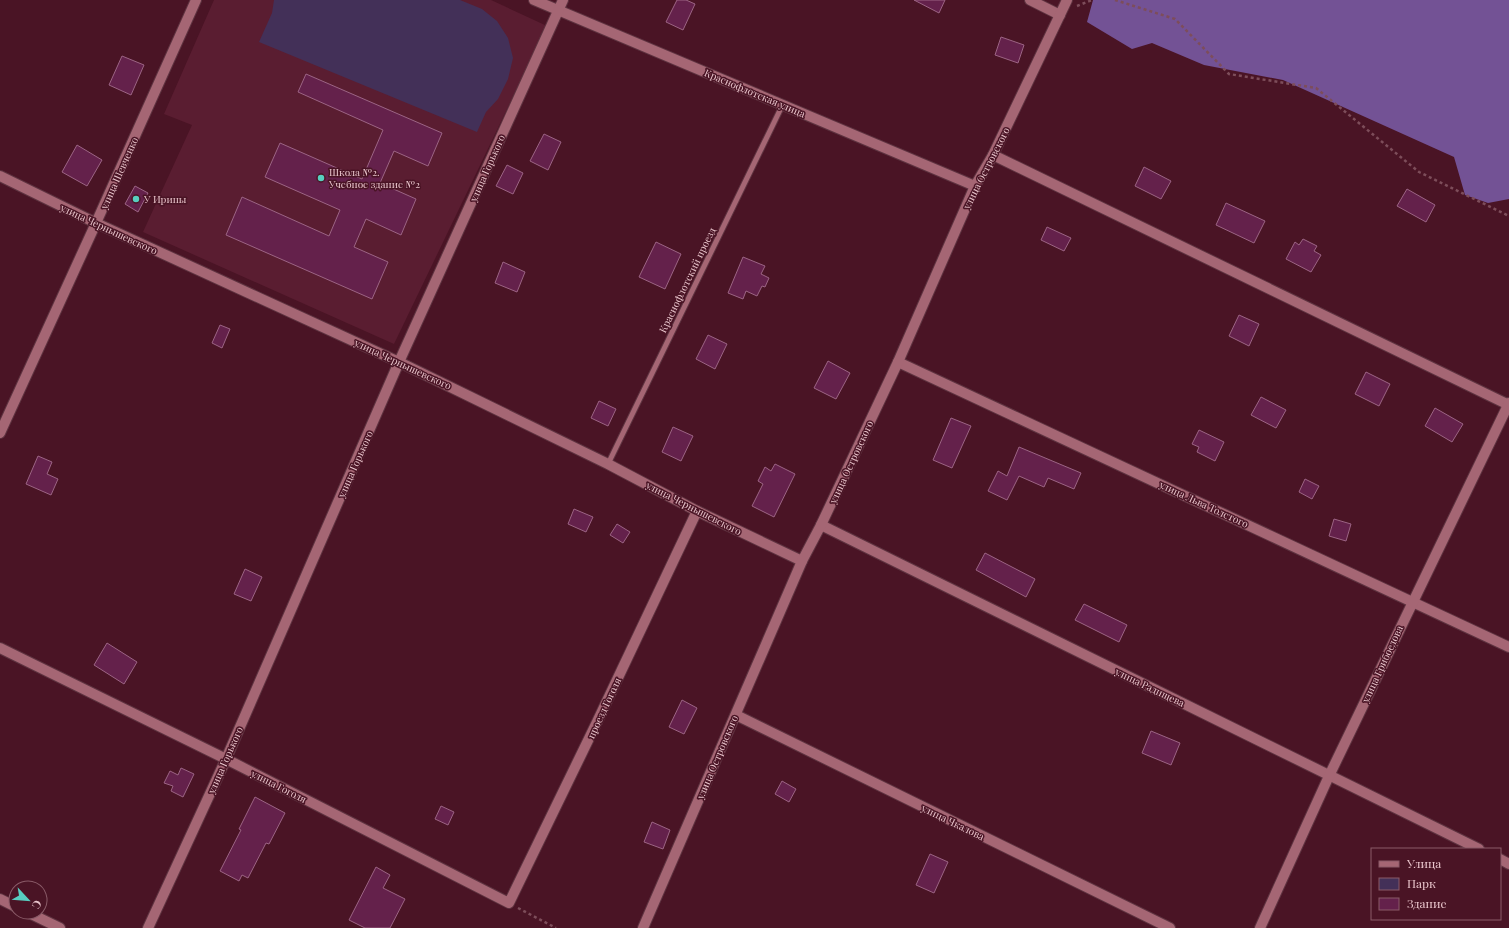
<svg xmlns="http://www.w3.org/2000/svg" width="1509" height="928" viewBox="0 0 1509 928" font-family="'Playfair Display',serif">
	<rect width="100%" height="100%" fill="#4a1425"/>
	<!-- built -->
	<polygon fill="#5a1d31" points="214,0 491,0 547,26 394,344 143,232 192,125 164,114"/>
	<!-- green -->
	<polygon fill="#433058" points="274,0 460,0 482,9 497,21 508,38 513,58 508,79 498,99 486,112 477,132 259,42 272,13"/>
	<!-- forest -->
	<polygon fill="#735295" points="1093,0 1509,0 1509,199 1488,203 1465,195 1454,157 1283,80 1204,65 1152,43 1132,49 1087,22"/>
	<!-- building -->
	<g fill="#64214b" stroke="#9c6484">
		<polygon points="677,0 686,0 695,4 683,30 666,22"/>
		<polygon points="914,0 945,0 939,13"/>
		<polygon points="1001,37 1024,45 1018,63 995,55"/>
		<polygon points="122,56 144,65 131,95 109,85"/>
		<polygon points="306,74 442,133 428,166 394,151 380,183 416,199 401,235 366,219 354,247 388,262 372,299 226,235 242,197 329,236 340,210 265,177 280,143 362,179 383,130 298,92"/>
		<polygon points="544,134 561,142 548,170 530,161"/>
		<polygon points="77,145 102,160 87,186 62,172"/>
		<polygon points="507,165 523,173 513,194 496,186"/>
		<polygon points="1144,167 1171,181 1161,199 1135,186"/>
		<polygon points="135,186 148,193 138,212 125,204"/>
		<polygon points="1407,189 1435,205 1426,222 1397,206"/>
		<polygon points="1226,203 1265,221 1254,243 1216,225"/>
		<polygon points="1047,227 1071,238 1064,251 1041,240"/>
		<polygon points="1303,239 1317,246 1314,251 1321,255 1311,272 1286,259 1295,242 1299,245"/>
		<polygon points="656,242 681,254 665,289 639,277"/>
		<polygon points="743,257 765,266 761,274 769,278 765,287 762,286 757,296 746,291 743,299 728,293"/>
		<polygon points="503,262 525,272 517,292 495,283"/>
		<polygon points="1239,315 1259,324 1249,346 1229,336"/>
		<polygon points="220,325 230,329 222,348 212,343"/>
		<polygon points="708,335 727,344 715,369 696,359"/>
		<polygon points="828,361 850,373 836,399 814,388"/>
		<polygon points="1366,372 1390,384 1379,406 1355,394"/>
		<polygon points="1261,397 1286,410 1276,428 1251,415"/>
		<polygon points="599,401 616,409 608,426 591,418"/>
		<polygon points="1435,408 1463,424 1452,442 1425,426"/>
		<polygon points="951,418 971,426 952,468 933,460"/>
		<polygon points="673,427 693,436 681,461 662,452"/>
		<polygon points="1199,430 1224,442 1215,461 1197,452 1199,447 1192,444"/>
		<polygon points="1019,447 1081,473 1074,489 1048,478 1044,487 1019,476 1007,500 988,491 998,471 1007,476"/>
		<polygon points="38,456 52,462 47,474 58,479 51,495 26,484"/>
		<polygon points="775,464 795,474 774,517 752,506 763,484 758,481 765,467 771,471"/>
		<polygon points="1305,479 1319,486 1312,499 1299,492"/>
		<polygon points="574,509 593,517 586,532 568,524"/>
		<polygon points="1334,519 1351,524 1346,541 1329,536"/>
		<polygon points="617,524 630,532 623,543 610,535"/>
		<polygon points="985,553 1035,579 1026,597 976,570"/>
		<polygon points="245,569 262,577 251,601 234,594"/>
		<polygon points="1084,604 1127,625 1119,642 1075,620"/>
		<polygon points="107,643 137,662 124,684 94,665"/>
		<polygon points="682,700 697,708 684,734 669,727"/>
		<polygon points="1151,731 1180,743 1171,765 1142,753"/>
		<polygon points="181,768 194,774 183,797 171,791 173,786 164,783 170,771 178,775"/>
		<polygon points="782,781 796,789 789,802 775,794"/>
		<polygon points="255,797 285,813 269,844 266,843 248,878 242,875 239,881 220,871 241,830 239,829"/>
		<polygon points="441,806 454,812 448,825 435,819"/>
		<polygon points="652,822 670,830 663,849 644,842"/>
		<polygon points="930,854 948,862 934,893 916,885"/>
		<polygon points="376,867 390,875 383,888 405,899 390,928 365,928 349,920"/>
	</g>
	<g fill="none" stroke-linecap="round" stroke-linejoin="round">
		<defs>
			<polyline id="service" points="608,464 783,104"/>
			<g id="minor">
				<polyline points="534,0 975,186"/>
				<polyline points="1030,0 1060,15"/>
				<polyline points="993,155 1509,405"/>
				<polyline points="0,176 96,223 399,362 608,464 697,511 802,561"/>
				<polyline points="898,362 1509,647"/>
				<polyline points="0,433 96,223 196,0"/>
				<polyline points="821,525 1479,849"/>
				<polyline points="0,648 226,759 509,903 597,722 697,511"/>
				<polyline points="736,715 1170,928"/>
				<polyline points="1500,859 1509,864"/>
				<polyline points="643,928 802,561 821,525 898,362 975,186 993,155 1067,0"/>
				<polyline points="1260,928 1329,776 1509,403"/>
			</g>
			<g id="tertiary">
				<polyline points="0,899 16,907"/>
				<polyline points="27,912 60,928"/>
				<polyline points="148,928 226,759 399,362 563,0"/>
			</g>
		</defs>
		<!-- service casing -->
		<use href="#service" stroke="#5e3340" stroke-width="7"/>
		<!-- minor casing -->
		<use href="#minor" stroke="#5e3340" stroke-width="12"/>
		<!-- tertiary casing -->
		<use href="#tertiary" stroke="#5e3340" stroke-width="12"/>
		<!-- path -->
		<g stroke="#7d4d5a" stroke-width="2.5" stroke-dasharray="3 3" stroke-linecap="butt">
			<polyline points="1115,0 1175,19 1229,74 1316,88 1419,172 1509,216"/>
			<polyline points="1077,6 1092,0"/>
			<polyline points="518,908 556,928"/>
		</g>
		<!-- service -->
		<use href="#service" stroke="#a56674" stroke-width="5"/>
		<!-- minor -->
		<use href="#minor" stroke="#a56674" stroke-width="10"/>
		<!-- tertiary -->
		<use href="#tertiary" stroke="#a56674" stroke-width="10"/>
	</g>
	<!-- markers -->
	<g fill="#58cec0" stroke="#4a1425" stroke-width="1.5">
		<circle cx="321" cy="178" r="4"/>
		<circle cx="136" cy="199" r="4"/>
	</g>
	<g text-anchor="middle" stroke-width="3" stroke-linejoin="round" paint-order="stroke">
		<!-- street labels -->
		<g font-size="10" fill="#eac6cd" stroke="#4a1425">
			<text transform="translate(755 93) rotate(23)" y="4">Краснофлотская улица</text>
			<text transform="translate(487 168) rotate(-66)" y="4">улица Горького</text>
			<text transform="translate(986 168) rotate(-63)" y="4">улица Островского</text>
			<text transform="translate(119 173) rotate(-66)" y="4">улица Шевченко</text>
			<text transform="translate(109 229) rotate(25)" y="4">улица Чернышевского</text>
			<text transform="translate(687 280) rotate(-64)" y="4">Краснофлотский проезд</text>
			<text transform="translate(403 364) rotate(25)" y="4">улица Чернышевского</text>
			<text transform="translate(851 462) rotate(-65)" y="4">улица Островского</text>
			<text transform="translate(355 464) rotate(-66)" y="4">улица Горького</text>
			<text transform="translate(1204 504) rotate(25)" y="4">улица Льва Толстого</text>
			<text transform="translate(694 508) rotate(27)" y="4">улица Чернышевского</text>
			<text transform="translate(1382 664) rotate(-65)" y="4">улица Грибоедова</text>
			<text transform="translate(1150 687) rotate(26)" y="4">улица Радищева</text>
			<text transform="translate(604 708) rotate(-65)" y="4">проезд Гоголя</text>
			<text transform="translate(717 757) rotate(-67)" y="4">улица Островского</text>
			<text transform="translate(225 760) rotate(-66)" y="4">улица Горького</text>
			<text transform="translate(279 786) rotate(27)" y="4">улица Гоголя</text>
			<text transform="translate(953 822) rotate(26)" y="4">улица Чкалова</text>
		</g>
		<!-- poi labels -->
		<g font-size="10" fill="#eac6cd" stroke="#4a1425" text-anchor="start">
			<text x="329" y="176">Школа №2.<tspan x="329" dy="12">Учебное здание №2</tspan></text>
			<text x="144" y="203">У Ирины</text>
		</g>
	</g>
	<!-- legend -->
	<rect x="1371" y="848" width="130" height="72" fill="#4a1425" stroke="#8a5b68"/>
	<rect x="1379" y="861" width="20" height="6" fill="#a56674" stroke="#8a5b68"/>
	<text x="1407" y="868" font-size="12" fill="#eac6cd">Улица</text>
	<rect x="1379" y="878" width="20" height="12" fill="#433058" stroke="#8a5b68"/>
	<text x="1407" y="888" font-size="12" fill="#eac6cd">Парк</text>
	<rect x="1379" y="898" width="20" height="12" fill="#64214b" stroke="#8a5b68"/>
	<text x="1407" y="908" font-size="12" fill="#eac6cd">Здание</text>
	<!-- north arrow -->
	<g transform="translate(28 900) rotate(116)"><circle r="19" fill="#4a1425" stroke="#8a5b68"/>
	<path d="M0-3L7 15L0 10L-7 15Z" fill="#58cec0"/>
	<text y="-6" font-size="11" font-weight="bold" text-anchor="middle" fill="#eac6cd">С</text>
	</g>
</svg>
